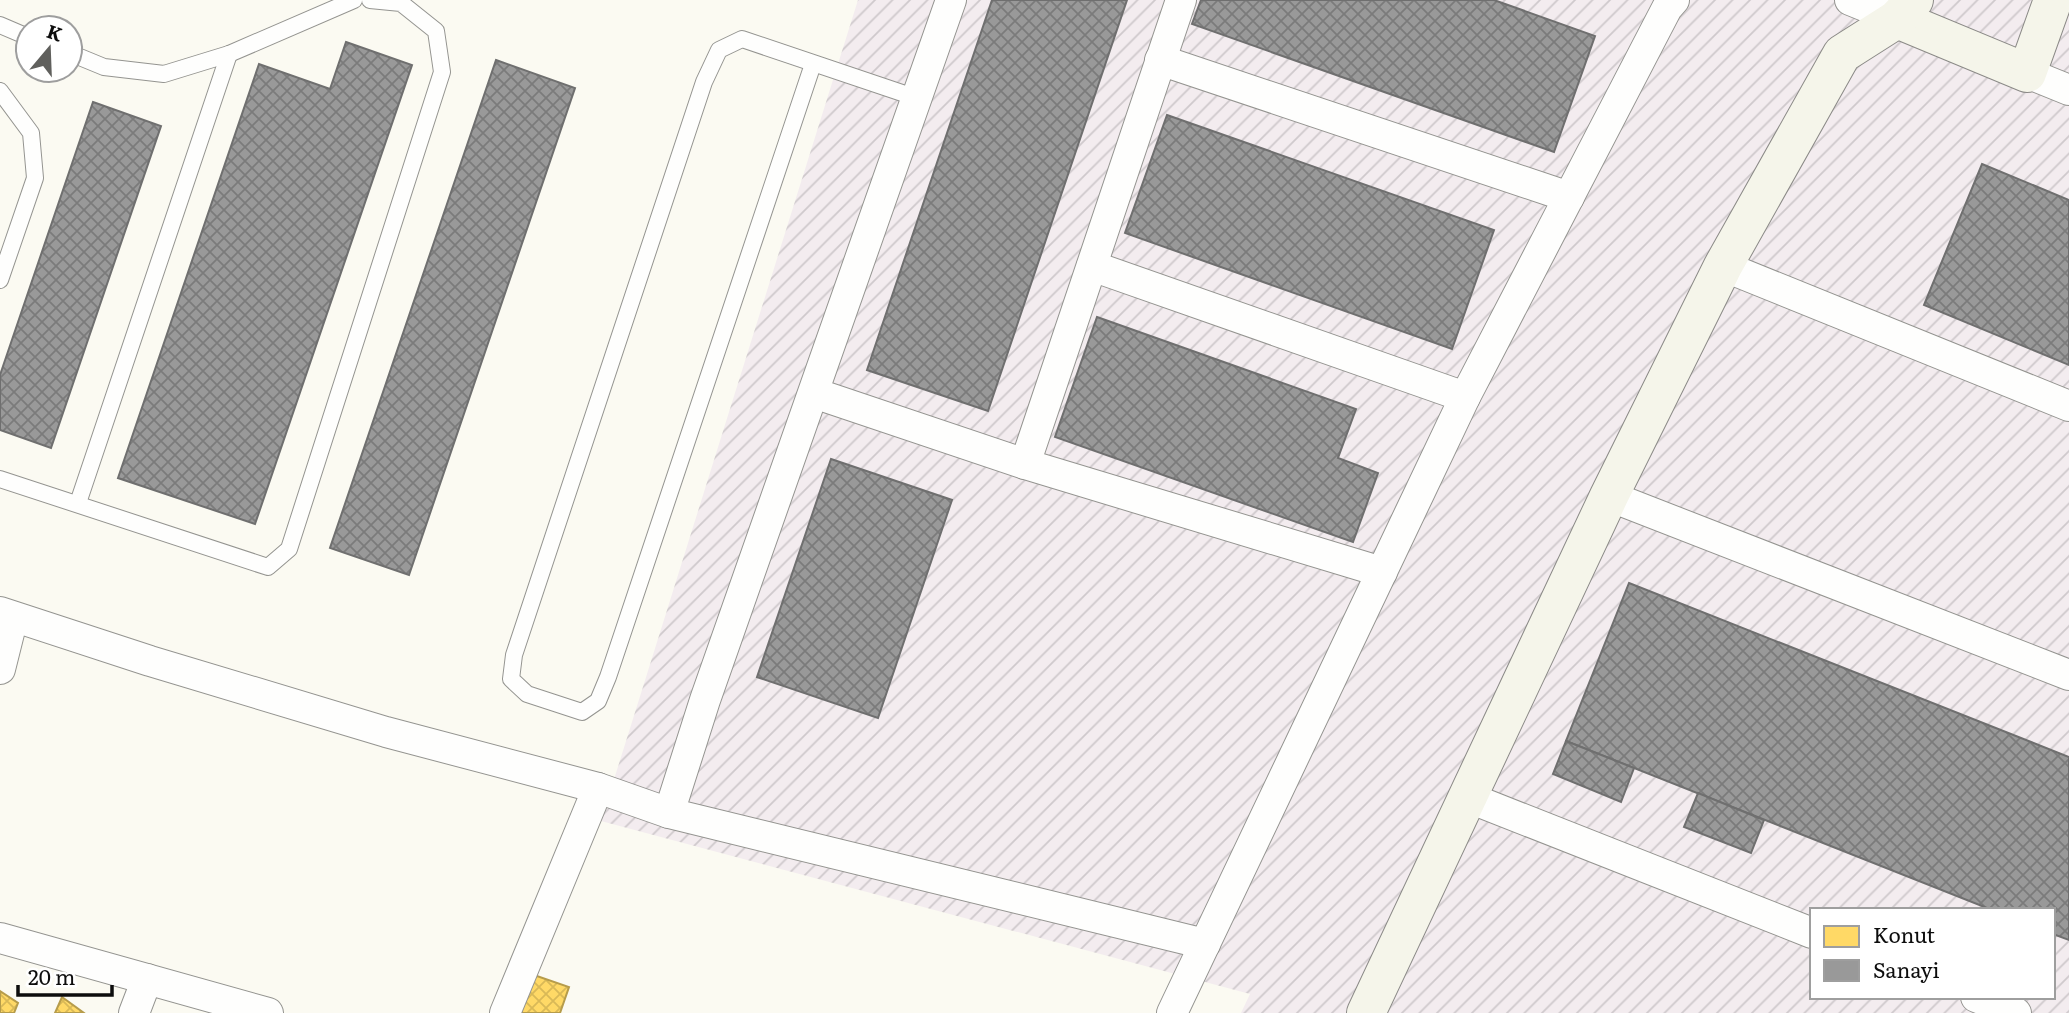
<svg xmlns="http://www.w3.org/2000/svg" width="2069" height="1013" viewBox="0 0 2069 1013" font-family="Literata,serif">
	<defs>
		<pattern id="industrial-furrows" width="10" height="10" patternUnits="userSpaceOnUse" patternTransform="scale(1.75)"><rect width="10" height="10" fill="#f3ecef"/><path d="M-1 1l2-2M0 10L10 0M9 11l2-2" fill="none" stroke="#cfc9cc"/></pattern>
		<pattern id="homes-cross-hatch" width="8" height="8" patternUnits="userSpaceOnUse" patternTransform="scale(1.75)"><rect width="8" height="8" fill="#ffd966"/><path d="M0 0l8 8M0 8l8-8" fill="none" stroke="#d9b957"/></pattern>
		<pattern id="industry-cross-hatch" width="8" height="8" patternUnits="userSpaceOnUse" patternTransform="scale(1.75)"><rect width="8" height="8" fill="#999"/><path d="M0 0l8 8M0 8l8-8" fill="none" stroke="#7b7b7b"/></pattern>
	</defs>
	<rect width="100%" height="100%" fill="#fbfaf2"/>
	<!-- industrial -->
	<path fill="url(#industrial-furrows)" fill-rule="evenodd" d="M858,0H2069V1013H1241L1250,994L601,821ZM1812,910H2053V997H1812Z"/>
	<!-- homes -->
	<g fill="url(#homes-cross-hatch)" stroke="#b69c4b" stroke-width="2">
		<polygon points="531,974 569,987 560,1013 518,1013"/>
		<polygon points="0,991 18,1003 14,1013 0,1013"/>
		<polygon points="62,997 84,1013 55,1013"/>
	</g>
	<!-- industry -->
	<g fill="url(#industry-cross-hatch)" stroke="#6f6f6f" stroke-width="2">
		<polygon points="992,0 1127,0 988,411 867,370"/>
		<polygon points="1201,0 1494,0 1595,36 1554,152 1192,24"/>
		<polygon points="346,42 412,65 255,524 118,478 259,64 330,89"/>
		<polygon points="496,60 575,88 409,575 330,548"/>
		<polygon points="93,102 161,126 51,448 0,430 0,375"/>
		<polygon points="1167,115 1494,230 1452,349 1125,233"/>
		<polygon points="1982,164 2069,200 2069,365 1924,305"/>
		<polygon points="1097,317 1356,409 1338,458 1378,473 1353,542 1055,437"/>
		<polygon points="831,459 952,500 878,718 757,677"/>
		<polygon points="1629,583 2069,757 2069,940 2053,934 2053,910 1992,910 1566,741"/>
		<polygon points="1566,741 1634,768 1621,802 1553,774"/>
		<polygon points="1698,793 1764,820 1751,853 1684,827"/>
	</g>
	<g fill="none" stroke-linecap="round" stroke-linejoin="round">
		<defs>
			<g id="service">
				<polyline points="0,25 28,37"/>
				<polyline points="70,53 104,67 164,74 229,54 354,0"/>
				<polyline points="813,64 608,677 598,701 582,712 527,694 511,679 514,655 704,82 719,50 742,39 917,98"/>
				<polyline points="0,91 31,133 35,178 0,280"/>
				<polyline points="0,479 268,567 289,549 442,72 436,31 401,3 370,0"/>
				<polyline points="78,503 229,54"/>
			</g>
			<g id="minor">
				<polyline points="1850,0 1897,19"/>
				<polyline points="1160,60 1569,197"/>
				<polyline points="2027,73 2069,90"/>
				<polyline points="1092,266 1465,397"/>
				<polyline points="1723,266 2069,406"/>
				<polyline points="814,393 1025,464 1382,572"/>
				<polyline points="1025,464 1181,0"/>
				<polyline points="1609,496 2069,675"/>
				<polyline points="0,612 150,661 386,732 598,788 669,813 1205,944"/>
				<polyline points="0,669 13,617"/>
				<polyline points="1467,797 1812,933"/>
				<polyline points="669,813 705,700 951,0"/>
				<polyline points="0,938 268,1013"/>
				<polyline points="1976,997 2016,1013"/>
				<polyline points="134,1013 147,979"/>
				<polyline points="505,1013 598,788"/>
				<polyline points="1172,1013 1465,397 1667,8 1674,0"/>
			</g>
			<g id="secondary">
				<polyline points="1897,19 2027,73 2053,0"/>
				<polyline points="1366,1013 1609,496 1723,266 1842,54 1897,19 1914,0"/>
			</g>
		</defs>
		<!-- service casing -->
		<use href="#service" stroke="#949490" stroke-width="18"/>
		<!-- minor casing -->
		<use href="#minor" stroke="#949490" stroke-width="32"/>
		<!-- secondary casing -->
		<use href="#secondary" stroke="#8b8a87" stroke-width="40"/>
		<!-- service -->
		<use href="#service" stroke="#fefefd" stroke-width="16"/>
		<!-- minor -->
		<use href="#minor" stroke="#fefefd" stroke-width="30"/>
		<!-- secondary -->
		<use href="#secondary" stroke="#f5f5ea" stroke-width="38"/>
	</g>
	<!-- legend -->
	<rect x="1810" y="908" width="245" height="91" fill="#ffffff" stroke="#9e9e9e" stroke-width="2"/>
	<rect x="1824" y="926" width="35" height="21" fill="#ffd966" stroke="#9e9e9e" stroke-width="2"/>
	<text x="1873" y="943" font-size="21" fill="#0d0d0d">Konut</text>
	<rect x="1824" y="960" width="35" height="21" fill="#999999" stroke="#9e9e9e" stroke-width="2"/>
	<text x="1873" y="978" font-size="21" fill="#0d0d0d">Sanayi</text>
	<!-- north arrow -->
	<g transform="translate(49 49) rotate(19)"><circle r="33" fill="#ffffff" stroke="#9e9e9e" stroke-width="2"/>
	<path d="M0-5L12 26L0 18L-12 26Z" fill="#60605d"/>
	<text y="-10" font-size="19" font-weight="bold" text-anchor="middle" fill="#0d0d0d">K</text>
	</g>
	<!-- scale -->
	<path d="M18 985v10h94v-10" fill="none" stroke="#0d0d0d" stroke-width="3.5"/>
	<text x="28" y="985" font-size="21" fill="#0d0d0d" stroke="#ffffff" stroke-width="5" paint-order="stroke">20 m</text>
</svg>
